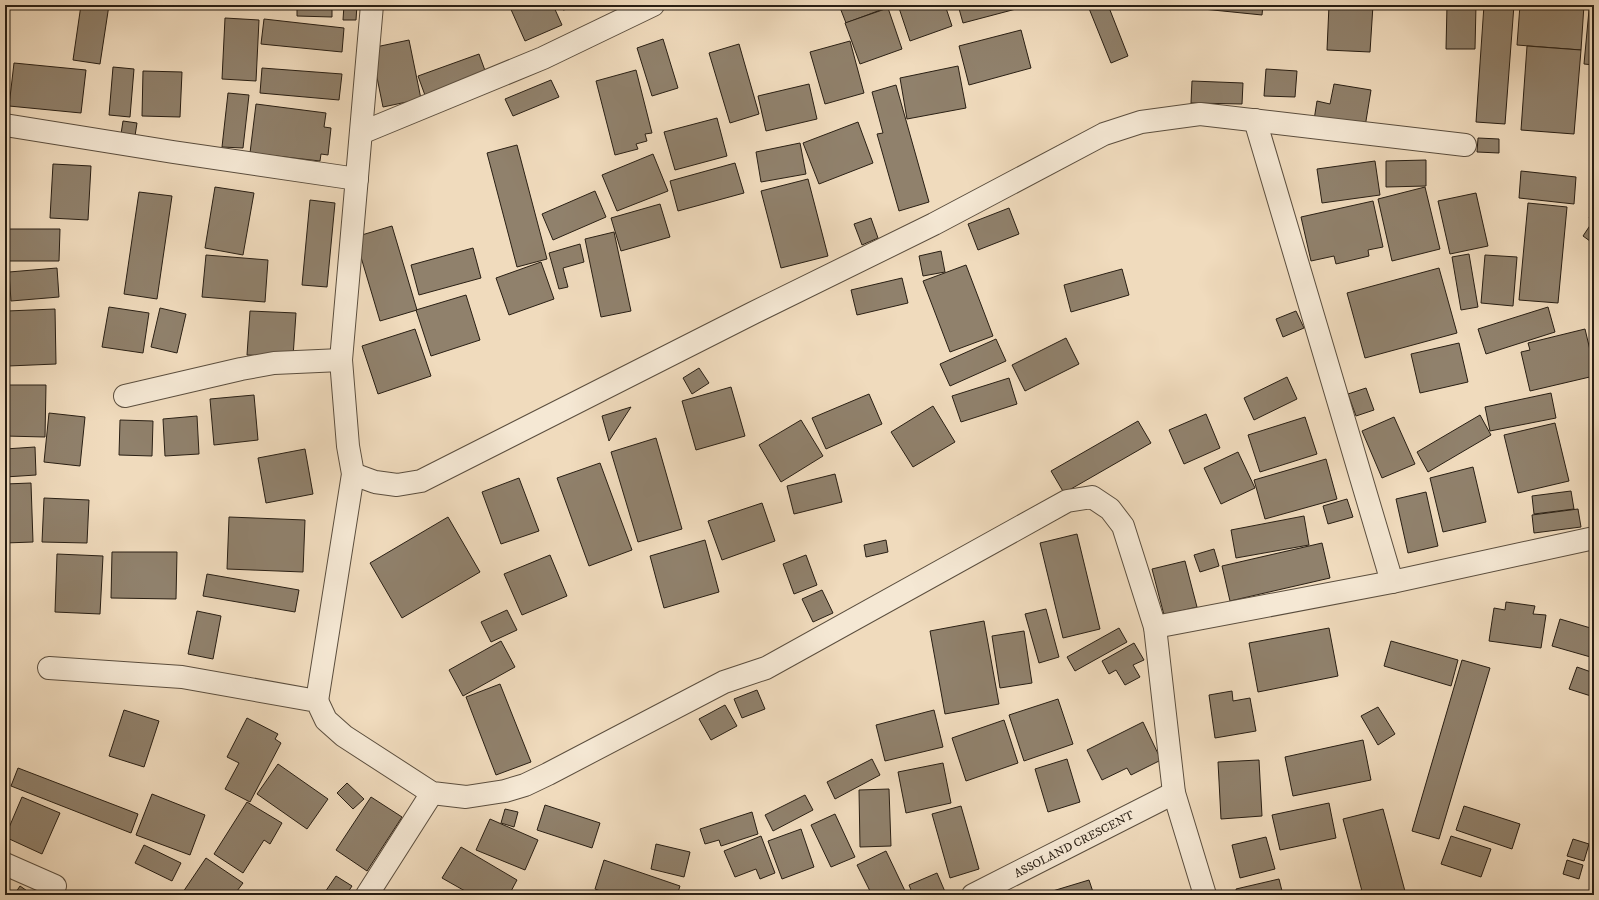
<svg xmlns="http://www.w3.org/2000/svg" width="1599" height="900" viewBox="0 0 1599 900" font-family="'IM FELL DW Pica',serif">
	<rect width="100%" height="100%" fill="#f0dbbd"/>
	<filter id="stains"><feTurbulence type="fractalNoise" baseFrequency=".005" numOctaves="4"/><feColorMatrix values="0 0 0 0 .2 0 0 0 0 .09 0 0 0 0 .02 0 0 0 .5 -.17"/></filter>
	<radialGradient id="worn" r=".72"><stop offset=".6" stop-color="#630" stop-opacity="0"/><stop offset="1" stop-color="#630" stop-opacity=".3"/></radialGradient>
	<!-- building -->
	<g fill="#90816c" stroke="#291f14">
		<polygon points="81,5 109,5 100,64 73,60"/>
		<polygon points="297,5 332,5 332,17 297,16"/>
		<polygon points="344,5 357,5 356,20 343,20"/>
		<polygon points="509,5 553,5 562,25 525,41"/>
		<polygon points="562,5 589,5 563,10"/>
		<polygon points="839,5 891,5 891,6 846,23"/>
		<polygon points="898,5 945,5 952,26 910,41"/>
		<polygon points="958,5 1015,5 1016,9 963,23"/>
		<polygon points="1091,5 1108,5 1128,56 1111,63 1088,6"/>
		<polygon points="1204,5 1263,5 1262,15 1203,9"/>
		<polygon points="1303,5 1326,5 1326,8 1303,6"/>
		<polygon points="1329,5 1373,5 1370,52 1327,50"/>
		<polygon points="1447,5 1476,5 1475,49 1446,49"/>
		<polygon points="1484,5 1514,5 1505,124 1476,122"/>
		<polygon points="1520,5 1584,5 1581,50 1517,45"/>
		<polygon points="888,8 902,49 860,64 845,23"/>
		<polygon points="1589,10 1594,10 1594,65 1584,64"/>
		<polygon points="225,18 259,20 256,81 222,79"/>
		<polygon points="264,19 344,28 342,52 261,44"/>
		<polygon points="1021,30 1031,68 969,85 959,46"/>
		<polygon points="663,39 678,88 652,96 637,48"/>
		<polygon points="409,40 421,99 383,107 371,48"/>
		<polygon points="850,41 864,93 825,104 810,52"/>
		<polygon points="739,44 759,114 730,123 709,53"/>
		<polygon points="1527,46 1581,50 1574,134 1521,130"/>
		<polygon points="479,54 487,76 426,98 418,76"/>
		<polygon points="14,63 86,70 81,113 9,106"/>
		<polygon points="958,66 966,108 907,119 900,78"/>
		<polygon points="113,67 134,69 130,117 109,115"/>
		<polygon points="262,68 342,74 339,100 260,93"/>
		<polygon points="1266,69 1297,71 1295,97 1264,96"/>
		<polygon points="636,70 652,133 645,134 647,141 636,144 638,149 615,155 596,81"/>
		<polygon points="143,71 182,72 180,117 142,116"/>
		<polygon points="551,80 559,97 513,116 505,99"/>
		<polygon points="1192,81 1243,83 1242,104 1191,103"/>
		<polygon points="809,84 817,119 766,131 758,96"/>
		<polygon points="1334,84 1371,90 1365,127 1314,120 1317,101 1330,104"/>
		<polygon points="896,85 929,202 899,211 877,134 883,133 872,92"/>
		<polygon points="228,93 249,95 243,148 222,147"/>
		<polygon points="256,104 326,113 324,127 331,128 328,155 321,154 320,161 250,153"/>
		<polygon points="717,118 727,156 675,170 664,132"/>
		<polygon points="123,121 137,123 135,136 121,134"/>
		<polygon points="858,122 873,163 819,184 803,143"/>
		<polygon points="1478,138 1499,139 1499,153 1477,152"/>
		<polygon points="800,143 806,174 761,182 756,152"/>
		<polygon points="517,145 547,259 517,267 487,153"/>
		<polygon points="653,154 668,191 617,211 602,175"/>
		<polygon points="1426,160 1426,186 1386,187 1386,161"/>
		<polygon points="1375,161 1380,195 1322,203 1317,169"/>
		<polygon points="735,163 744,193 678,211 670,181"/>
		<polygon points="53,164 91,166 88,220 50,218"/>
		<polygon points="1521,171 1576,177 1574,204 1519,198"/>
		<polygon points="808,179 828,256 781,268 761,191"/>
		<polygon points="215,187 254,193 243,255 205,248"/>
		<polygon points="1425,187 1440,249 1392,261 1378,199"/>
		<polygon points="595,191 606,217 553,240 542,214"/>
		<polygon points="139,192 172,196 157,299 124,294"/>
		<polygon points="1476,193 1488,246 1450,254 1438,201"/>
		<polygon points="310,200 335,203 327,287 302,285"/>
		<polygon points="1373,201 1383,247 1368,250 1369,256 1336,264 1334,256 1311,261 1301,217"/>
		<polygon points="1528,203 1567,207 1558,303 1519,300"/>
		<polygon points="660,204 670,237 621,251 611,218"/>
		<polygon points="1009,208 1019,234 978,250 968,224"/>
		<polygon points="1594,211 1594,244 1583,236 1593,221 1589,218"/>
		<polygon points="871,218 878,238 862,245 854,224"/>
		<polygon points="392,226 417,310 380,321 355,237"/>
		<polygon points="5,229 60,229 59,261 5,261"/>
		<polygon points="614,232 631,311 601,317 585,239"/>
		<polygon points="580,244 584,262 563,268 568,287 559,289 549,253"/>
		<polygon points="473,248 481,278 419,295 411,265"/>
		<polygon points="941,251 945,272 923,276 919,256"/>
		<polygon points="1469,254 1478,307 1461,310 1452,257"/>
		<polygon points="206,255 268,260 265,302 202,297"/>
		<polygon points="1485,255 1517,257 1513,306 1481,303"/>
		<polygon points="541,262 554,299 509,315 496,278"/>
		<polygon points="966,265 993,336 950,352 923,281"/>
		<polygon points="57,268 59,297 11,301 9,272"/>
		<polygon points="1439,268 1457,333 1365,358 1347,293"/>
		<polygon points="1122,269 1129,295 1071,312 1064,285"/>
		<polygon points="902,278 908,303 857,315 851,290"/>
		<polygon points="466,295 480,340 431,356 416,310"/>
		<polygon points="109,307 149,313 143,353 102,347"/>
		<polygon points="1548,307 1555,332 1486,354 1478,329"/>
		<polygon points="160,308 186,314 177,353 151,347"/>
		<polygon points="55,309 56,364 8,366 7,311"/>
		<polygon points="250,311 296,313 293,357 247,355"/>
		<polygon points="1296,311 1304,328 1283,337 1276,319"/>
		<polygon points="415,329 431,376 378,394 362,346"/>
		<polygon points="1585,329 1594,367 1594,376 1530,391 1521,352 1530,350 1528,343"/>
		<polygon points="1066,338 1079,364 1025,391 1012,365"/>
		<polygon points="996,339 1006,361 950,386 940,364"/>
		<polygon points="1459,343 1468,382 1420,393 1411,354"/>
		<polygon points="699,368 709,383 692,394 683,378"/>
		<polygon points="1287,377 1297,399 1254,420 1244,398"/>
		<polygon points="1009,378 1017,404 961,422 952,396"/>
		<polygon points="6,385 46,385 45,437 5,436"/>
		<polygon points="731,387 745,436 696,450 682,401"/>
		<polygon points="1366,388 1374,410 1356,416 1348,394"/>
		<polygon points="1551,393 1556,418 1490,431 1485,407"/>
		<polygon points="869,394 882,424 826,449 812,418"/>
		<polygon points="254,395 258,440 214,445 210,399"/>
		<polygon points="933,406 955,442 913,467 891,432"/>
		<polygon points="631,407 609,441 602,416"/>
		<polygon points="49,413 85,417 80,466 44,462"/>
		<polygon points="1206,414 1220,448 1184,464 1169,430"/>
		<polygon points="1480,415 1491,435 1428,472 1417,452"/>
		<polygon points="197,416 199,454 165,456 163,419"/>
		<polygon points="1305,417 1317,454 1260,472 1248,435"/>
		<polygon points="1394,417 1415,464 1382,478 1362,431"/>
		<polygon points="120,420 153,421 152,456 119,455"/>
		<polygon points="801,420 823,456 781,482 759,445"/>
		<polygon points="1138,421 1151,443 1064,493 1051,471"/>
		<polygon points="1555,423 1569,481 1518,493 1504,435"/>
		<polygon points="656,438 682,529 638,542 611,452"/>
		<polygon points="35,447 36,475 5,477 5,449"/>
		<polygon points="305,449 313,494 266,503 258,458"/>
		<polygon points="1238,452 1255,488 1221,504 1204,468"/>
		<polygon points="1326,459 1337,499 1265,519 1254,480"/>
		<polygon points="600,463 632,550 589,566 557,478"/>
		<polygon points="1473,467 1486,522 1443,532 1430,478"/>
		<polygon points="835,474 842,502 794,514 787,486"/>
		<polygon points="519,478 539,531 501,544 482,492"/>
		<polygon points="31,483 33,542 5,543 5,484"/>
		<polygon points="1571,491 1574,509 1534,514 1532,496"/>
		<polygon points="1426,492 1438,546 1408,553 1396,499"/>
		<polygon points="44,498 89,500 87,543 42,542"/>
		<polygon points="1347,499 1353,517 1328,524 1323,506"/>
		<polygon points="762,503 775,541 722,560 708,521"/>
		<polygon points="1578,509 1581,527 1534,533 1532,515"/>
		<polygon points="1304,516 1309,545 1236,558 1231,530"/>
		<polygon points="229,517 305,520 303,572 227,569"/>
		<polygon points="448,517 480,572 402,618 370,563"/>
		<polygon points="1077,534 1100,629 1063,638 1040,543"/>
		<polygon points="705,540 719,592 664,608 650,556"/>
		<polygon points="886,540 888,552 866,557 864,545"/>
		<polygon points="1322,543 1330,578 1230,601 1222,566"/>
		<polygon points="1214,549 1219,566 1200,572 1194,555"/>
		<polygon points="112,552 177,552 176,599 111,598"/>
		<polygon points="57,554 103,556 100,614 55,612"/>
		<polygon points="550,555 567,596 522,615 504,574"/>
		<polygon points="806,555 817,585 794,594 783,564"/>
		<polygon points="1185,561 1197,607 1164,615 1152,569"/>
		<polygon points="207,574 299,590 295,612 203,596"/>
		<polygon points="822,590 833,613 813,622 802,599"/>
		<polygon points="1506,602 1535,606 1533,614 1546,615 1541,648 1489,641 1494,608 1505,610"/>
		<polygon points="1046,609 1059,657 1039,663 1025,614"/>
		<polygon points="507,610 517,630 491,642 481,622"/>
		<polygon points="197,611 221,616 213,659 188,654"/>
		<polygon points="1560,619 1594,629 1594,658 1552,646"/>
		<polygon points="984,621 999,704 945,714 930,631"/>
		<polygon points="1119,628 1127,642 1075,671 1067,657"/>
		<polygon points="1329,628 1338,676 1258,692 1249,643"/>
		<polygon points="1024,631 1032,683 1000,688 992,636"/>
		<polygon points="501,641 515,667 463,696 449,670"/>
		<polygon points="1391,641 1458,660 1451,686 1384,666"/>
		<polygon points="1134,643 1144,660 1133,665 1140,677 1125,685 1116,670 1109,674 1102,661"/>
		<polygon points="1462,660 1490,668 1439,839 1412,831"/>
		<polygon points="1577,667 1594,673 1594,697 1569,689"/>
		<polygon points="500,684 531,762 496,775 466,697"/>
		<polygon points="757,690 765,709 742,718 734,699"/>
		<polygon points="1232,691 1233,701 1250,698 1256,731 1215,738 1209,695"/>
		<polygon points="1058,699 1073,744 1024,761 1009,715"/>
		<polygon points="725,705 737,726 711,740 699,719"/>
		<polygon points="1378,707 1395,734 1378,745 1361,716"/>
		<polygon points="124,710 159,721 144,767 109,756"/>
		<polygon points="934,710 943,747 885,761 876,725"/>
		<polygon points="247,718 278,734 275,739 281,743 250,802 225,789 239,763 227,757"/>
		<polygon points="1004,720 1018,763 966,781 952,738"/>
		<polygon points="1143,722 1161,760 1131,775 1127,768 1102,780 1087,750"/>
		<polygon points="1363,740 1371,780 1293,796 1285,757"/>
		<polygon points="872,759 880,775 835,799 827,782"/>
		<polygon points="1067,759 1080,802 1048,812 1035,769"/>
		<polygon points="1259,760 1262,816 1221,819 1218,762"/>
		<polygon points="943,763 951,803 906,813 898,772"/>
		<polygon points="278,764 328,799 307,829 257,794"/>
		<polygon points="18,768 138,814 131,833 11,786"/>
		<polygon points="347,783 364,799 353,809 337,793"/>
		<polygon points="889,789 891,846 860,847 859,790"/>
		<polygon points="152,794 205,815 190,855 136,835"/>
		<polygon points="805,795 813,810 773,831 765,815"/>
		<polygon points="22,797 60,813 42,854 5,837"/>
		<polygon points="371,797 402,817 367,871 336,850"/>
		<polygon points="247,802 282,823 270,844 264,840 243,873 214,854"/>
		<polygon points="1329,803 1336,838 1280,850 1272,815"/>
		<polygon points="545,805 600,823 592,848 537,830"/>
		<polygon points="961,806 979,869 950,878 932,814"/>
		<polygon points="1464,806 1520,824 1512,849 1456,830"/>
		<polygon points="505,809 518,812 514,827 501,823"/>
		<polygon points="1383,809 1406,895 1363,895 1343,819"/>
		<polygon points="752,812 758,834 721,846 719,840 705,844 700,829"/>
		<polygon points="835,814 855,857 831,867 811,825"/>
		<polygon points="490,819 538,840 525,870 476,850"/>
		<polygon points="801,829 814,867 782,879 768,841"/>
		<polygon points="761,836 775,873 760,879 756,869 735,877 724,851"/>
		<polygon points="1451,836 1491,849 1481,877 1441,864"/>
		<polygon points="1266,837 1275,869 1240,878 1232,845"/>
		<polygon points="1573,839 1589,844 1584,861 1567,856"/>
		<polygon points="656,844 690,852 684,877 651,869"/>
		<polygon points="144,845 181,863 172,881 135,863"/>
		<polygon points="461,847 517,880 509,895 472,895 442,878"/>
		<polygon points="886,851 906,893 902,895 872,895 857,865"/>
		<polygon points="206,858 243,883 234,895 181,895"/>
		<polygon points="604,860 680,886 677,895 611,895 595,889"/>
		<polygon points="1567,860 1583,865 1579,879 1563,874"/>
		<polygon points="937,873 946,894 913,895 909,885"/>
		<polygon points="336,876 352,886 346,895 323,895"/>
		<polygon points="1279,879 1283,895 1237,895 1236,889"/>
		<polygon points="1089,880 1094,895 1047,895 1046,893"/>
		<polygon points="20,886 33,895 14,895"/>
	</g>
	<g fill="none" stroke-linecap="round" stroke-linejoin="round">
		<defs>
			<g id="minor">
				<polyline points="1255,120 1392,582"/>
				<polyline points="5,125 173,152 357,179"/>
				<polyline points="361,133 543,58 653,5"/>
				<polyline points="125,396 241,369 274,363 341,360"/>
				<polyline points="353,474 375,482 397,485 421,481 753,313 934,224 1104,134 1141,122 1200,114 1465,145"/>
				<polyline points="1155,627 1392,582 1594,538"/>
				<polyline points="49,668 182,677 317,701 326,720 344,736 432,793 466,797 505,791 525,785 548,774 724,682 766,668 1067,501 1092,497 1110,509 1123,526 1155,627 1174,793 1205,895"/>
				<polyline points="317,701 353,474 348,446 341,360 372,5"/>
				<polyline points="5,864 55,886"/>
				<polyline points="367,895 432,793"/>
				<polyline points="973,895 1174,793"/>
			</g>
		</defs>
		<!-- minor casing -->
		<use href="#minor" stroke="#5b4e3e" stroke-width="24"/>
		<!-- minor -->
		<use href="#minor" stroke="#f5e8d4" stroke-width="22"/>
	</g>
	<g text-anchor="middle" stroke-width="3.5" stroke-linejoin="round" paint-order="stroke">
		<!-- street labels -->
		<g font-size="12" fill="#291f14" stroke="#f5e8d4">
			<text transform="translate(1074 844) rotate(-27)" y="4">ASSOLAND CRESCENT</text>
		</g>
	</g>
	<!-- margin -->
	<rect width="1599" height="900" fill="none" stroke="#f0dbbd" stroke-width="20"/>
	<rect x="6" y="6" width="1587" height="888" fill="none" stroke="#291f14" stroke-width="2"/>
	<rect x="10" y="10" width="1579" height="880" fill="none" stroke="#291f14"/>
	<rect width="100%" height="100%" filter="url(#stains)"/>
	<rect width="100%" height="100%" fill="url(#worn)"/>
</svg>
